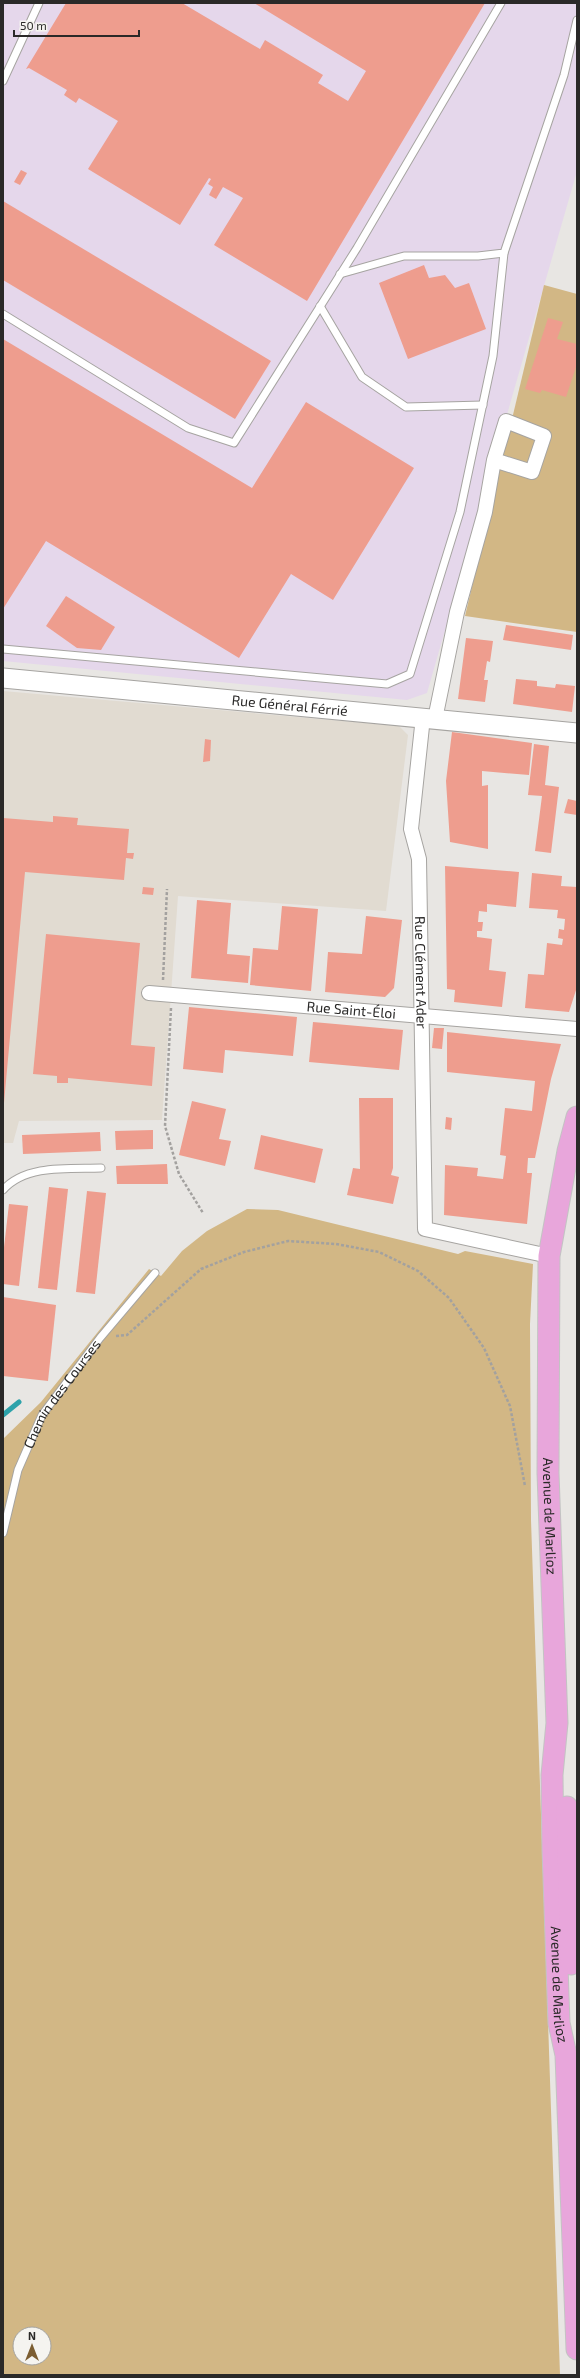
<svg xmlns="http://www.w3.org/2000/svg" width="580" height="2378" viewBox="0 0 580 2378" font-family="'Exo 2',sans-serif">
	<rect width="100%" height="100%" fill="#e8e6e3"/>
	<!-- built -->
	<polygon fill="#e1dbd1" points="3,691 399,726 408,735 386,911 178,896 162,1120 19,1121 13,1143 3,1143"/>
	<!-- industrial -->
	<polygon fill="#e5d7eb" points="3,3 577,3 577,171 427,693 407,700 3,661"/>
	<!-- green -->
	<g fill="#d2b785" fill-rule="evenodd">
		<polygon points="544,285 577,294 577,632 465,616"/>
		<path d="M247,1209L278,1210L458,1254L465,1251L533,1264L530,1324L531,1520L560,2375H3V1439L41,1402L149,1269L161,1276L182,1251L207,1231ZM20,2334H44V2358H20Z"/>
	</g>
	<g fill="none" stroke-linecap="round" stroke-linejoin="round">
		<!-- stream -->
		<polyline stroke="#2da2aa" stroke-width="5" points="3,1415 19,1402"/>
	</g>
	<!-- building -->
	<g fill="#ee9d8e">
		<polygon points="66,3 182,3 260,49 265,40 323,75 318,83 348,101 366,71 254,3 485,3 307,301 214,245 243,198 223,187 216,199 209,195 213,187 208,184 211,179 209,178 180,225 88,169 118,121 79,98 76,103 64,95 67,90 29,68 26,69"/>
		<polygon points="21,170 27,173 20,185 14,182"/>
		<polygon points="3,201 271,361 235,419 3,280"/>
		<polygon points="424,265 429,278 445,275 455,288 469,283 486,329 408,359 379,283"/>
		<polygon points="548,318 563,322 557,339 577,344 577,364 566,397 542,390 540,393 525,389"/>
		<polygon points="3,339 252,488 306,402 414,468 333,600 291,574 239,658 46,541 3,609"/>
		<polygon points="66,596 115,627 101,650 77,648 46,626"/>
		<polygon points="506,625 573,635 571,650 503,640"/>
		<polygon points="466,638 493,641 490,662 487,661 484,680 488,680 485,702 458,699"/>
		<polygon points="516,679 537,681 537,686 555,688 556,684 575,686 572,712 513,704"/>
		<polygon points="452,732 532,743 529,775 482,771 482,786 488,785 488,849 450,842 446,781"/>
		<polygon points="205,739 211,740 210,761 203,762"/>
		<polygon points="534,744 549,746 545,785 559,787 551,853 535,851 542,796 528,795"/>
		<polygon points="568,799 577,801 577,815 564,813"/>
		<polygon points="53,816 78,818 77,825 129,829 127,853 134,853 133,859 126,858 124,880 25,872 3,1114 3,818 53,822"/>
		<polygon points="445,866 519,872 516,907 487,904 487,912 479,911 478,922 483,922 482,931 477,931 477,937 492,939 489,970 506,972 502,1007 454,1002 455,990 447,989"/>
		<polygon points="532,873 562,876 561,886 577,887 577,987 569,1012 525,1008 528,974 544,975 547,943 562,945 563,939 558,938 559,929 564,930 565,919 557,918 558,910 529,908"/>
		<polygon points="143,887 154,888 153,895 142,894"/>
		<polygon points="197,900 231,903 227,954 250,956 248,983 191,978"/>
		<polygon points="282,906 318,909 311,991 250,985 253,948 278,950"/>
		<polygon points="366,916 402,920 394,988 385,997 325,992 328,952 362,954"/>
		<polygon points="46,934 140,943 131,1045 155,1047 152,1086 68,1078 68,1083 57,1083 57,1076 33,1074"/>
		<polygon points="189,1007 297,1017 293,1056 225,1050 223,1073 183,1069"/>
		<polygon points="313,1022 403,1030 399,1070 309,1062"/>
		<polygon points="434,1028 444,1028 442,1049 432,1048"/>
		<polygon points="447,1032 561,1044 551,1079 535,1158 528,1158 527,1173 532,1173 527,1224 444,1215 445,1165 478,1168 477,1176 503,1179 506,1156 500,1155 505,1108 532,1111 535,1081 447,1072"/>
		<polygon points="359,1098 393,1098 393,1168 391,1175 399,1177 393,1204 347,1195 353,1168 360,1169"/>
		<polygon points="192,1101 226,1109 219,1139 231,1141 225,1166 179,1155"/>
		<polygon points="446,1117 452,1118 451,1130 445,1129"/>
		<polygon points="153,1130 153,1149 116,1150 115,1131"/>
		<polygon points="100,1132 101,1151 23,1154 22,1135"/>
		<polygon points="261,1135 323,1149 315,1183 254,1169"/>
		<polygon points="167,1164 168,1184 117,1184 116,1166"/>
		<polygon points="49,1187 68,1189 57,1290 38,1288"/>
		<polygon points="87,1191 106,1193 95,1294 76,1292"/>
		<polygon points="9,1204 28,1206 19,1286 3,1284 3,1256"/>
		<polygon points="3,1297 56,1305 48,1381 3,1376"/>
	</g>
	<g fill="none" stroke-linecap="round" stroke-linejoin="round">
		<defs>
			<g id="service">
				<polyline points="3,81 39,3"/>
				<polyline points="340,274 404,256 478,256 504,253 564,75 577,20"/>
				<polyline points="320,306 362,377 406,407 483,405"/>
				<polyline points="3,314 188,428 234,443 357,248 501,3"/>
				<polyline points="3,649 387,684 410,674 460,512 493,356 504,253"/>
				<path d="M3,1190C26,1164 70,1169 101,1168"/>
				<path id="s1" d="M3,1533L18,1470L42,1415L100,1338L155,1273"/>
			</g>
			<g id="minor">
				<path id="s2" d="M423,717L411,829L419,859L425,1229L549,1256"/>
				<polyline points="435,719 457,612 485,512 494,460 532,472 544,436 506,421 494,460"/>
				<path id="s3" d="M149,993L577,1029"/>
			</g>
			<g id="secondary">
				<path id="s4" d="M3,678L577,733"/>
			</g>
			<g id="primary">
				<path id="s5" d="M577,1117L568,1151L549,1256L548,1473L557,1723L552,1775L553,1849L559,2023L566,2055L577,2349"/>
				<polyline points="567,1807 571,1964"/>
			</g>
		</defs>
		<!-- service casing -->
		<use href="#service" stroke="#a6a4a1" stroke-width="9"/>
		<!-- minor casing -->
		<use href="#minor" stroke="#a6a4a1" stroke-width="16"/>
		<!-- secondary casing -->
		<use href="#secondary" stroke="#a6a4a1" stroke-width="21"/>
		<!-- primary casing -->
		<use href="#primary" stroke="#c3c3c3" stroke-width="23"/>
		<!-- path -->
		<g stroke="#a3a19f" stroke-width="2.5" stroke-dasharray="3 2" stroke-linecap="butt">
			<polyline points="163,980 167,889"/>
			<polyline points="171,1008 165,1126 179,1174 203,1213"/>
			<polyline points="116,1336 127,1335 201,1269 244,1252 288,1241 336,1244 379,1252 418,1271 449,1298 484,1348 510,1406 525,1486"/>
		</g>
		<!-- service -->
		<use href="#service" stroke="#fff" stroke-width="7"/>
		<!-- minor -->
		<use href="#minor" stroke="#fff" stroke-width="14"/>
		<!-- secondary -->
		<use href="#secondary" stroke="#fff" stroke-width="19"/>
		<!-- primary -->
		<use href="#primary" stroke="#e8a6db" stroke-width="21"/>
	</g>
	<g text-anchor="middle" stroke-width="3.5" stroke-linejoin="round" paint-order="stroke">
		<!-- street labels -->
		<g font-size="14" fill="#2a2928" stroke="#f5f4f0">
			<text dy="5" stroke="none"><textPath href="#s4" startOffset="288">Rue Général Férrié</textPath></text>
			<text dy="5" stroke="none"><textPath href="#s2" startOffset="257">Rue Clément Ader</textPath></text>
			<text dy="5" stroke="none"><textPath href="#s3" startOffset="203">Rue Saint-Éloi</textPath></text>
			<text dy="5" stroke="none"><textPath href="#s1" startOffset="153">Chemin des Courses</textPath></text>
			<text dy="5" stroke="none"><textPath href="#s5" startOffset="402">Avenue de Marlioz</textPath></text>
			<text dy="5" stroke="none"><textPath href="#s5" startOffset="871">Avenue de Marlioz</textPath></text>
		</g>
	</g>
	<!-- border -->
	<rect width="580" height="2378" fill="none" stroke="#2a2928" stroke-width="8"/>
	<!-- north arrow -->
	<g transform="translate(32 2346)"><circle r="19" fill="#f5f4f0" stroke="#a4a3a0"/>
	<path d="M0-3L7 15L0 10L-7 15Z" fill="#7c5e32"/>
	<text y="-6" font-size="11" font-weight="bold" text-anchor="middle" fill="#2a2928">N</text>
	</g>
	<!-- scale -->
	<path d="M14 30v6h125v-6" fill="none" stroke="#2a2928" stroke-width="2"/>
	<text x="20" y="30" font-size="12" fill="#2a2928" stroke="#f5f4f0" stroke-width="3" paint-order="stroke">50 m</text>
</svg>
